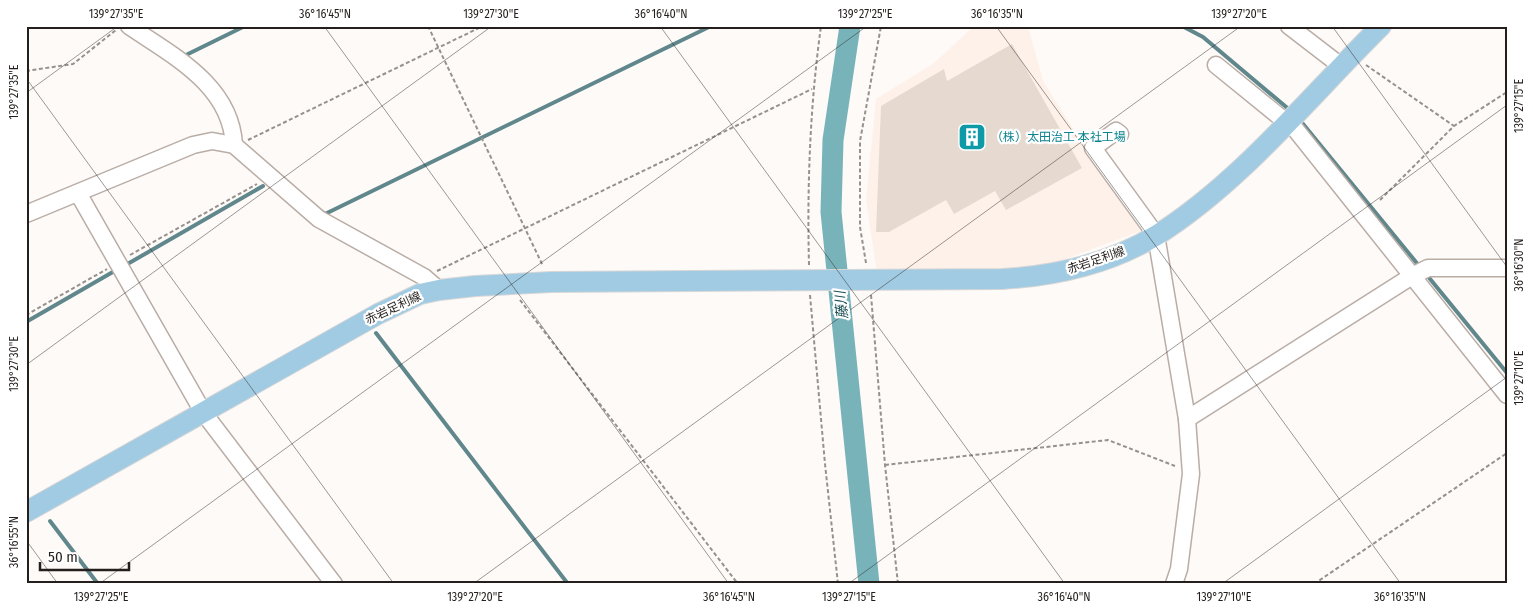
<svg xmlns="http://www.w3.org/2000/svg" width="1533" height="610" viewBox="0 0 1533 610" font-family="'Fira Sans Condensed','Noto Sans JP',sans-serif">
	<rect width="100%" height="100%" fill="#fdfaf8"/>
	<!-- built -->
	<polygon fill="#fef1ea" points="974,26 1028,26 1043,81 1081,141 1146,229 1041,268 877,274 866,200 876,99 934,63"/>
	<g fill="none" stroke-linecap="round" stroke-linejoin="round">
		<!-- stream -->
		<g stroke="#60878b" stroke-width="4">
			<polyline points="1182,26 1203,37 1291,111"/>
			<polyline points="186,55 245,26"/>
			<polyline points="1299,119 1420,267"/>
			<polyline points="322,212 325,214 711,26"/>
			<polyline points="124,266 263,186"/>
			<polyline points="1426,274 1507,373"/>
			<polyline points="26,322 118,269"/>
			<polyline points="376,333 568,584"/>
			<polyline points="50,521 98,584"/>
		</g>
		<!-- river -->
		<polyline stroke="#79b3ba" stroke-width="21" points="850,26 833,140 831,212 869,584"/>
	</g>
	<!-- building -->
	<polygon fill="#e6dad0" points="1012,44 1082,168 1006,210 995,191 954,214 946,200 889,232 876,232 881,106 944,69 947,81"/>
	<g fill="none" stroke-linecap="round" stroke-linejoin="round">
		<defs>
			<g id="minor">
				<path d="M129,26C173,56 231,85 234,145"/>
				<polyline points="1289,26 1341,66"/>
				<polyline points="1216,65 1296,130 1507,395"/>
				<polyline points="1120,134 1116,131 1093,148 1156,235 1187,419 1191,474 1179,569 1174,584"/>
				<polyline points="78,193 203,412 334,584"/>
				<polyline points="26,214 193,145 212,141 234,145 319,219 424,277 439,290"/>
				<polyline points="1187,419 1412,276 1428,268 1507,268"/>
			</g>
			<path id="major" d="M26,512L378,314L420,294L439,290L475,286L551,282L1002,279C1055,276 1111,263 1157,235C1241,182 1310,96 1381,26"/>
		</defs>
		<!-- minor casing -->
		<use href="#minor" stroke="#baada6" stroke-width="19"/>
		<!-- major casing -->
		<use href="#major" stroke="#d8d7d6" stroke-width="22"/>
		<!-- path -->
		<g stroke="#95918f" stroke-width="2" stroke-dasharray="4 2.5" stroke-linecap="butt">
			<polyline points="428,26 543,266"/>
			<polyline points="1366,65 1454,126"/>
			<polyline points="26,71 73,64 116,30"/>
			<polyline points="248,140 483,26"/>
			<polyline points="1380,200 1454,126 1507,92"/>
			<polyline points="130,255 257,184"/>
			<polyline points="866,263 860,227 860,141 881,26"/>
			<path d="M809,265C807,185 810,106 821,26"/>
			<polyline points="437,271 812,89"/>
			<polyline points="810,295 825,464 838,584"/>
			<polyline points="871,295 885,465 898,584"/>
			<polyline points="520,300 738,584"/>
			<polyline points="26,315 107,269"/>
			<polyline points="885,465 1108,440 1175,466"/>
			<polyline points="1314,584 1507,453"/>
		</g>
		<!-- minor -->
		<use href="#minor" stroke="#fff" stroke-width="16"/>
		<!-- major -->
		<use href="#major" stroke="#a0cbe3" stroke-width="20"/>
	</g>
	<!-- ticks -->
	<path fill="none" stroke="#241f1d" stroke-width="1" stroke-opacity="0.45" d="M324,26L729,584M660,26L1065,584M996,26L1401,584M1332,26L1507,267M26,78L394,584M26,93L118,26M26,365L492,26M26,540L58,584M99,584L867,26M473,584L1241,26M848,584L1507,105M1222,584L1507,377"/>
	<!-- icons -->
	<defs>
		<symbol id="building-square" viewBox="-11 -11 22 22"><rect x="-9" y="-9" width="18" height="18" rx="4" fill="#0f9aa8" stroke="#fff"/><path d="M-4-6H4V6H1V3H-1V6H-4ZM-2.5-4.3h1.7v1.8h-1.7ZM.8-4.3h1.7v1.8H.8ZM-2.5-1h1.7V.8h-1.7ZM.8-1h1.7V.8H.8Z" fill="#fff"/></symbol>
	</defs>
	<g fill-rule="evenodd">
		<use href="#building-square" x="956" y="121" width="32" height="32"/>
	</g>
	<g text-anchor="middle" stroke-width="4.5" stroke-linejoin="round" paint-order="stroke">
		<!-- culture labels -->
		<g font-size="12" fill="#0d838f" stroke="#fff" text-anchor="start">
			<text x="991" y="141">（株）太田治工 本社工場</text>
		</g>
		<!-- street labels -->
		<g font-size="12" fill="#241f1d" stroke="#fff">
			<text transform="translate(1096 260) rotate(-19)" y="4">赤岩足利線</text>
			<text transform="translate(393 308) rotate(-25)" y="4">赤岩足利線</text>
		</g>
		<!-- water labels -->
		<g font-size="14" font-style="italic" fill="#184c51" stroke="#fff">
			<text transform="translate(841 305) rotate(-96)" y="5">藤川</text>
		</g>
	</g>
	<!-- border -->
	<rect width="1533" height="610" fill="none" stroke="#ffffff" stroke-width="55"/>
	<!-- scale -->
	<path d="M40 562v8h89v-8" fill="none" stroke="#241f1d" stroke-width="2.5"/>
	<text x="48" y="562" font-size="15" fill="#241f1d" stroke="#ffffff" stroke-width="4" paint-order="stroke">50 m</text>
	<rect x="28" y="28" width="1478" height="554" fill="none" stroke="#241f1d" stroke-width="2"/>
	<g font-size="12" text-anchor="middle" fill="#241f1d">
		<text x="116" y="18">139°27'35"E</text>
		<text x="325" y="18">36°16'45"N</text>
		<text x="491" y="18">139°27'30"E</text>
		<text x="661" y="18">36°16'40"N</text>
		<text x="865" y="18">139°27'25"E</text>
		<text x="997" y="18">36°16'35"N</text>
		<text x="1239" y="18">139°27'20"E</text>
		<text transform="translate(14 92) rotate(-90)" y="4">139°27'35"E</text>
		<text transform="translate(1519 106) rotate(-90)" y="4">139°27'15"E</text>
		<text transform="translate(1519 265) rotate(-90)" y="4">36°16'30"N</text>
		<text transform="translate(14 364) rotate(-90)" y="4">139°27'30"E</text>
		<text transform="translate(1519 378) rotate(-90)" y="4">139°27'10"E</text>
		<text transform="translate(14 542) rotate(-90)" y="4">36°16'55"N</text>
		<text x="101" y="601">139°27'25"E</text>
		<text x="475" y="601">139°27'20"E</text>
		<text x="729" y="601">36°16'45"N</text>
		<text x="849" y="601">139°27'15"E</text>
		<text x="1064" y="601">36°16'40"N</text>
		<text x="1224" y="601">139°27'10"E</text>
		<text x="1400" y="601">36°16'35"N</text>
	</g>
</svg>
